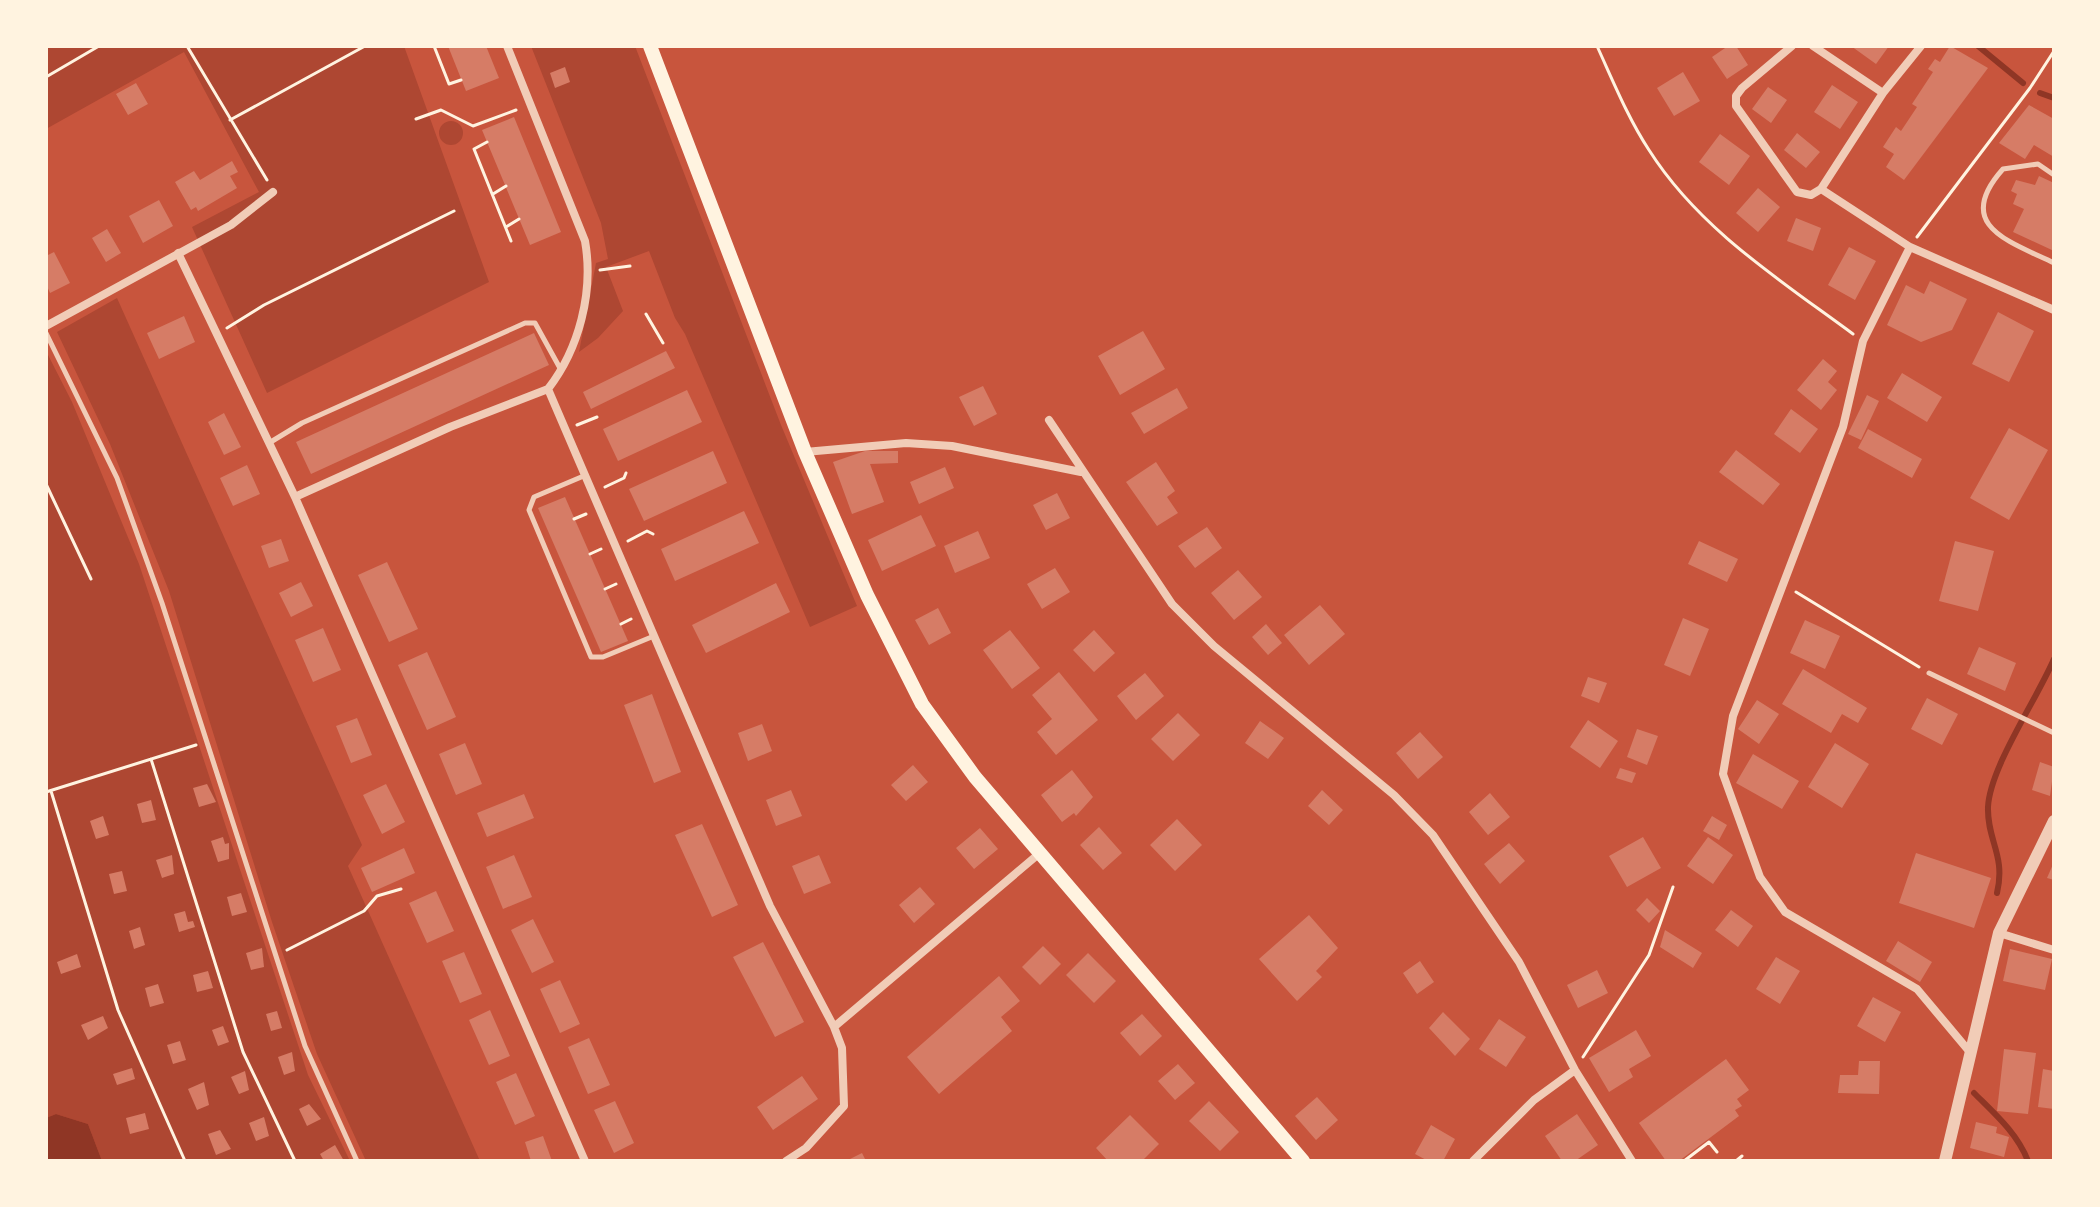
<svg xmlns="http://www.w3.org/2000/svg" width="2100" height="1207" font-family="Lato,sans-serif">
  <rect width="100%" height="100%" fill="#c8553d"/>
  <!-- green -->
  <path fill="#ae4732" d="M46,46H404L489,282L267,393L192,227L259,192L184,52L46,129Z
    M531,46H635L781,425L857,606L810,627L685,334L675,318L649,251L606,267L623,311L598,338L579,352L596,263L608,259L601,223Z
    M439 133a12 12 0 1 1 24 0a12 12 0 1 1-24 0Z
    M117,298L362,845L348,866L480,1161H366L317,1054L272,922L169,591L110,444L57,332Z
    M46,351L72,402L139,564L308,1075L350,1161H102L88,1124L56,1114L46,1118Z"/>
  <!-- water -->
  <path fill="#8f3625" d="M56,1114L88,1124L102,1161H46V1118Z"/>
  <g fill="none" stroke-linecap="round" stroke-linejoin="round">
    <!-- stream -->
    <path stroke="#8f3625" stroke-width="6" d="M1978,46L2023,83
      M2040,93L2054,98
      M1997,893C2006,855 1987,841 1988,807C1990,767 2037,699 2054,659
      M1974,1093C1995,1114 2017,1133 2028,1161"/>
  </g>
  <!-- building -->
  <path fill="#d67c66" d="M448,46H486L499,78L466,91Z
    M1728,46H1736L1748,65L1727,79L1712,57Z
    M1851,46H1889L1876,64Z
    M1950,46L1988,68L1904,180L1886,167L1894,154L1883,147L1896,127L1901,131L1917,107L1912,104L1933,72L1928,69L1935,59L1940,62Z
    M565,67L570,82L555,88L550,73Z
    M1683,72L1700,101L1674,116L1657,88Z
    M136,83L148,104L128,115L116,94Z
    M1832,85L1858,102L1840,129L1814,112Z
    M1768,87L1787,100L1771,123L1752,109Z
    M2029,105L2054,119V157L2034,145L2025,159L1999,143Z
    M514,117L561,232L530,245L482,130Z
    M1797,133L1820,152L1806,168L1784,150Z
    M1720,134L1750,156L1729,185L1699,162Z
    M232,161L238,172L230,176L237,188L198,211L196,207L191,210L175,182L194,171L200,180Z
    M2039,176L2054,183V251L2013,232L2024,209L2013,204L2017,194L2011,191L2016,180L2035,185Z
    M1758,188L1780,207L1758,232L1736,213Z
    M159,200L173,226L143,243L129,216Z
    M1796,218L1821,228L1813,251L1787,241Z
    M107,229L121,253L106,262L92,238Z
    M1849,247L1876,261L1855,300L1828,285Z
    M54,252L70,283L50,293L46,284V256Z
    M1930,281L1967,299L1952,330L1921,342L1887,325L1906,285L1924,294Z
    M1998,312L2034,331L2009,382L1972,364Z
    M184,316L195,342L159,359L147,333Z
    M1143,331L1165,369L1120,395L1098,356Z
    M534,333L549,365L311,474L296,442Z
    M666,351L675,368L591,409L583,392Z
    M1823,359L1837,371L1828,382L1837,390L1821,410L1797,390Z
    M1902,373L1942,397L1927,422L1887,398Z
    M983,386L997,414L974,426L959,397Z
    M1177,388L1188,408L1144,434L1131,413Z
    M687,390L702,422L618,461L603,429Z
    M1867,395L1879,401L1861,440L1848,434Z
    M1791,409L1818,429L1800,453L1774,434Z
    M224,413L241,447L224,455L208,422Z
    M2009,428L2048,450L2009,520L1970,498Z
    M1868,429L1922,459L1912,478L1858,448Z
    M1736,450L1780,484L1763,505L1719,472Z
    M713,451L727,483L644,521L629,489Z
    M865,451H898V463L870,464L884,502L852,514L833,462Z
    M1156,462L1175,491L1167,497L1178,513L1157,526L1126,482Z
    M247,465L260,494L233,506L220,478Z
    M945,467L954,488L919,504L910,482Z
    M1057,493L1070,518L1046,530L1033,505Z
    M565,497L628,641L601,652L538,508Z
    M744,511L759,543L675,581L661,549Z
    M921,515L936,546L882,571L868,540Z
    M1207,527L1222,548L1195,568L1178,546Z
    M978,531L990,558L955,573L944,546Z
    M281,539L289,561L269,568L261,546Z
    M1699,541L1738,559L1727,582L1688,564Z
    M1955,541L1994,551L1978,611L1939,601Z
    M387,562L418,629L389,642L358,575Z
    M1055,568L1070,592L1042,609L1027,584Z
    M1238,570L1262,597L1234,620L1211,593Z
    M301,582L313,606L291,617L279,593Z
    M776,583L790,612L706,653L692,625Z
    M1320,605L1345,634L1309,665L1284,635Z
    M938,608L951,633L929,645L915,620Z
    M1683,618L1709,629L1690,676L1664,665Z
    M1805,620L1840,636L1825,669L1790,653Z
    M1266,624L1282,643L1268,655L1252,637Z
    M323,628L341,670L313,682L295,640Z
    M1010,630L1040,668L1012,689L983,650Z
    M1094,630L1115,653L1094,672L1073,650Z
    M1979,647L2016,663L2005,691L1967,674Z
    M427,652L456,717L427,730L398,665Z
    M1803,669L1867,708L1858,723L1842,714L1831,733L1782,704Z
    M1059,672L1098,720L1056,755L1037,732L1052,719L1032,695Z
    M1145,673L1164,696L1136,720L1117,696Z
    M1588,677L1607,683L1599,703L1581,696Z
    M652,694L681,772L654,783L624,705Z
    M1927,698L1958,714L1942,745L1911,729Z
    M1757,700L1779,714L1759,744L1738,729Z
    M1178,713L1200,735L1173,761L1151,739Z
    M357,718L372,755L351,763L336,726Z
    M1588,720L1618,741L1600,768L1570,747Z
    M1260,721L1284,738L1268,759L1245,743Z
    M762,724L772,751L748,761L738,733Z
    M1637,729L1658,736L1647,765L1627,757Z
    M1420,732L1443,757L1418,779L1396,753Z
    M465,743L482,784L456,795L439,754Z
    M1835,743L1869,764L1842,808L1808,787Z
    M1753,754L1799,781L1782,809L1736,783Z
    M2040,762L2054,767L2050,796L2032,790Z
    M913,765L928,782L906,801L891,785Z
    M1620,768L1636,773L1632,783L1616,778Z
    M1072,770L1093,797L1076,816L1074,813L1062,822L1041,795Z
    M207,784L216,802L199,807L193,788Z
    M386,784L405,822L382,834L363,795Z
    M791,790L802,816L776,826L766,800Z
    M1322,790L1343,810L1329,825L1308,806Z
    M1490,793L1510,817L1488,835L1469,812Z
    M524,794L534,818L487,837L477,813Z
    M151,800L156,820L142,823L137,804Z
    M103,816L109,835L96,839L90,821Z
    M1712,816L1727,825L1719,840L1703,831Z
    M1177,819L1202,845L1175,871L1150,845Z
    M702,824L738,905L712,917L675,835Z
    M1099,827L1122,853L1103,870L1080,845Z
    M980,828L998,849L974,869L956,848Z
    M223,837L225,844L229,843V859L218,862L211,841Z
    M1643,837L1661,868L1627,887L1609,856Z
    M1708,837L1733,855L1713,884L1687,866Z
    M1509,843L1525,861L1500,884L1484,864Z
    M404,848L415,873L372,892L361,868Z
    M1916,853L1991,878L1974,928L1899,903Z
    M172,855L174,874L162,878L156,860Z
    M514,855L532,897L503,909L486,867Z
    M819,855L831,883L804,894L792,866Z
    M2054,862V880L2047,878Z
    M122,871L127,891L114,894L109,874Z
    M920,887L935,904L914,923L899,905Z
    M436,891L454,931L427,943L409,903Z
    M241,893L247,912L232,916L227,897Z
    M1647,898L1660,911L1649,923L1636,910Z
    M1731,910L1753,926L1738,947L1715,930Z
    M185,911L188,922L193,921L195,927L179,932L174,914Z
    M1309,915L1338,948L1316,971L1322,977L1297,1001L1259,959Z
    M533,919L554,962L532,973L511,930Z
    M140,927L145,945L134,949L129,931Z
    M1665,930L1702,953L1693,968L1660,947Z
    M1898,941L1932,962L1920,982L1886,961Z
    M763,942L804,1022L775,1037L733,957Z
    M1043,946L1061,964L1040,985L1022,967Z
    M262,948L264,967L251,970L246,953Z
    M2010,949L2052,959L2045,990L2003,981Z
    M464,952L482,994L460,1003L442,961Z
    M1088,953L1116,981L1094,1003L1066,975Z
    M77,954L81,967L61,974L57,962Z
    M1776,957L1800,971L1780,1004L1756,989Z
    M1420,961L1434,982L1417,994L1403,973Z
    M1597,970L1608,993L1578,1008L1567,985Z
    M208,971L213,988L197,992L193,975Z
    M999,976L1020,1001L1001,1017L1012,1031L939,1094L907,1057Z
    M560,980L580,1024L560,1033L540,989Z
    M158,984L164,1003L150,1007L145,988Z
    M1873,997L1901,1012L1885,1042L1857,1026Z
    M490,1010L510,1056L489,1065L469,1020Z
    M277,1011L282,1028L271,1031L266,1014Z
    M1443,1012L1470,1039L1455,1056L1429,1028Z
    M1142,1014L1162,1036L1140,1056L1120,1033Z
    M103,1016L108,1028L88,1040L81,1025Z
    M1499,1019L1526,1037L1506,1067L1479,1049Z
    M223,1026L229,1042L218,1046L212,1030Z
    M1636,1030L1651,1056L1629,1069L1633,1077L1609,1092L1589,1058Z
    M589,1038L610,1085L588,1094L568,1047Z
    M180,1041L186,1060L173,1064L167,1045Z
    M2004,1049L2036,1053L2028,1114L1997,1111Z
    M292,1052L295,1071L284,1075L278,1057Z
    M1726,1059L1749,1090L1737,1099L1742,1106L1735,1110L1739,1116L1679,1161H1666L1639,1123Z
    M1859,1061H1880L1879,1094L1838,1093L1840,1075H1858Z
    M1178,1064L1195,1083L1175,1100L1158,1081Z
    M132,1068L135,1079L117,1085L113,1074Z
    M2043,1069L2054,1071V1109L2038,1107Z
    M245,1071L249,1090L239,1094L231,1077Z
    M516,1073L535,1116L515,1125L496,1082Z
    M802,1076L818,1099L773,1130L757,1107Z
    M204,1082L209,1105L197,1110L188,1089Z
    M1317,1097L1338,1120L1316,1140L1295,1116Z
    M615,1101L634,1143L614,1153L594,1110Z
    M1209,1101L1239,1132L1220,1151L1189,1121Z
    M309,1104L321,1119L307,1126L299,1109Z
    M145,1113L149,1129L130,1134L126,1118Z
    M1577,1114L1598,1145L1575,1161H1562L1545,1136Z
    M1130,1115L1159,1144L1142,1161H1108L1096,1148Z
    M264,1117L269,1136L256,1141L249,1123Z
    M1976,1122L1997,1127L1996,1133L2009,1137L2004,1157L1970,1148Z
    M1431,1125L1455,1139L1443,1161H1428L1415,1154Z
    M220,1130L231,1149L216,1155L208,1134Z
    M543,1136L552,1161H531L525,1142Z
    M335,1145L344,1161H324L320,1154Z
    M862,1153L866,1161H846Z"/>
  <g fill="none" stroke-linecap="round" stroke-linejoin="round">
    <!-- path -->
    <path stroke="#fff3e0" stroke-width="3" d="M187,46L267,180
      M434,46L449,84L461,80
      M1597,46C1613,81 1628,118 1649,150C1699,229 1780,280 1853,334
      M46,77L99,46
      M416,119L441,110L473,126L516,110
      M230,120L365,46
      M487,142L474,149L511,241
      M493,194L506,186
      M506,227L519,219
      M1917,237L2030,88L2054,51
      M600,270L630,266
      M646,314L663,343
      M227,328L264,305L454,211
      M577,425L597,417
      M46,484L91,579
      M605,487L624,478L626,473
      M574,519L586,514
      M628,541L647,531L653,534
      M590,554L601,549
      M605,589L616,584
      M1796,592L1919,667
      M621,624L631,619
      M151,759L243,1052L295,1161
      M51,791L118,1010L185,1161
      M46,792L196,745
      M287,950L364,911L377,896L401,889
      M1583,1057L1649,955L1673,887
      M1684,1161L1709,1142L1717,1152
      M1736,1161L1742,1156"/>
    <!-- service -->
    <path stroke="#f1ccb7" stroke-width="5" d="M2054,175L2038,164L2003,169C1953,225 2008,241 2054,263
      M46,333L117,478L162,603L305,1046L357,1161
      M269,443L302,423L525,323H535L561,370
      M586,475L534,497L529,510L591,657H603L654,636
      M1929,673L2054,733"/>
    <!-- minor -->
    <path stroke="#f1ccb7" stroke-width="8" d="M507,46L585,241C594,292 579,349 548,389L770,906L834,1027
      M1792,46L1742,88L1736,96V106L1797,192L1811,195L1821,189
      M1813,46L1883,93
      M1921,46L1883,93L1821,189L1910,247L2054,310
      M1910,247L1863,341L1843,427L1733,716L1723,774L1760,877L1785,912L1917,989L1969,1051
      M178,253L295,497L585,1161
      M46,326L231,225L273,192
      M1049,420L1172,604L1214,646L1394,795L1433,835L1519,962L1575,1070L1632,1161
      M805,452L906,443L952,446L1081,472
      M295,497L450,427L548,389
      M1999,933L2054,950
      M786,1161L806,1148L844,1106L842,1048L834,1027L1041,852
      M1473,1161L1534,1100L1575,1070"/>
    <!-- tertiary -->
    <path stroke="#f1ccb7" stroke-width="12" d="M1945,1161L1999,933L2054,821"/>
    <!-- secondary -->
    <path stroke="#fff3e0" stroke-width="14" d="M650,46L805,452L867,595L922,704L975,777L1303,1161"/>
  </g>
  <!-- border -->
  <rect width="2100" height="1207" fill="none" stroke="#fff3e0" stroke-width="96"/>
</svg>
